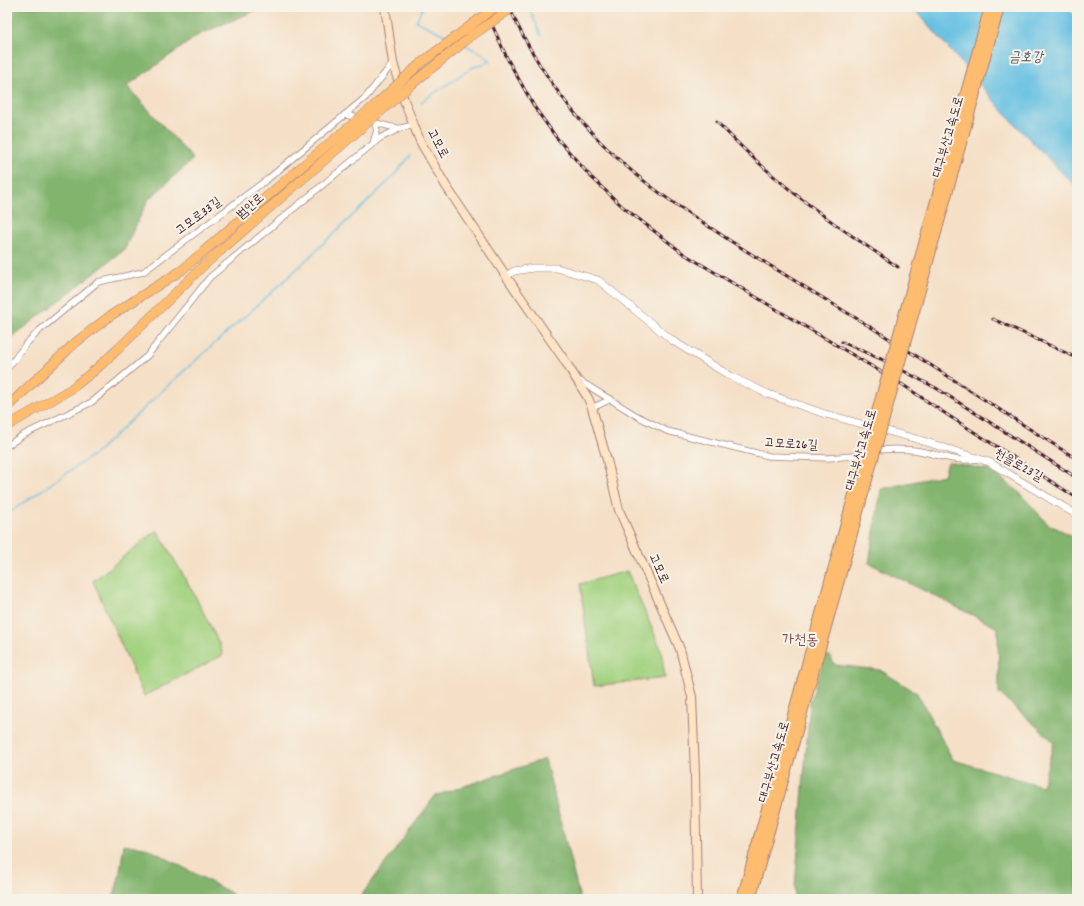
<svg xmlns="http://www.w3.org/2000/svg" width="1084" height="906" font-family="Dekko,'Poor Story',sans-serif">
  <rect width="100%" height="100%" fill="#f7f3e8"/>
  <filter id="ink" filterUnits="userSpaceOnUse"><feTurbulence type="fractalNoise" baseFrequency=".025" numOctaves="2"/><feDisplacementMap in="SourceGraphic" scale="8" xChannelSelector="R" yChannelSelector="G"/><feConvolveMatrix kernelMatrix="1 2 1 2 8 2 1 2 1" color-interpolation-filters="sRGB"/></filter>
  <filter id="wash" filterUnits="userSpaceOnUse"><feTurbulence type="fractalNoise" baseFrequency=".012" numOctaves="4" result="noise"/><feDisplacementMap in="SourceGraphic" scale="16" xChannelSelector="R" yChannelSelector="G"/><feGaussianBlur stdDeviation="0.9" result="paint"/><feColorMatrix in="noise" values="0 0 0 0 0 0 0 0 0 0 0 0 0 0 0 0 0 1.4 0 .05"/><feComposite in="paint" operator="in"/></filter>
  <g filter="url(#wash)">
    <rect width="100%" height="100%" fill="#f5e0c7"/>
    <!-- green -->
    <path fill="#a3d280" stroke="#767856" d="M157,530L194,594L219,643L223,655L144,696L93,581Z
      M627,571L661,649L665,678L594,686L580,584Z"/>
    <!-- forest -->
    <path fill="#82b46e" stroke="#666a4c" d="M7,7H264L200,34L127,86L193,159L148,200L124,250L7,341Z
      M948,462L989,470L1018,491L1048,524L1077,538V899H794L810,702L825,657L829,655L835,665L880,670L917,693L953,760L1042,786L1054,742L999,693L998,628L869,563L881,489L944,475Z
      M545,759L580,899H362L361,896L435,796Z
      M124,844L149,849L231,893L236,899H113L119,878Z"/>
    <!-- water -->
    <path fill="#65c0e2" stroke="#587086" d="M913,7H1066L1077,18V188L1009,118Z"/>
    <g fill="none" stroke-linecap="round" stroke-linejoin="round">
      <!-- stream -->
      <path stroke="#65c0e2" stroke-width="1.5" d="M423,7L416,21L449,37
        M529,7L541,36
        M465,45L481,53L491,61
        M421,102L473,67L491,61
        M7,514L96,453L175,379L282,283L391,179L410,156"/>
    </g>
  </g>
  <g filter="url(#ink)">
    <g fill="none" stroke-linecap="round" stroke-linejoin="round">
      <defs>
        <path id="minor" d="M344,115C363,117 380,126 398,128
          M373,143L377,130L374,122
          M7,369L26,344L40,330L98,282L143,272L269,178L366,97L393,63
          M577,379L637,416L667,431L769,456L828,458L865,455
          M592,408L611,399
          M7,446L23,435L92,402L147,356L210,277L380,138L401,128L414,125
          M874,450C889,449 906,448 920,451C940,455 957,463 978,459"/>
        <path id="tertiary" d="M506,276L514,271L533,268H557L598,280L673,341L732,377L768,394L822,413L920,440L989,462L1077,515"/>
        <path id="secondary" d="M385,7L393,63L404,100L420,141L446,186L506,276L565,361L588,398L592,408L607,460L619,510L680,649L692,697L695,774L697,899"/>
        <path id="trunk" d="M412,84L470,37
          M7,407L75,343L110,316L182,270L300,168
          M7,426L71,389L95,370L117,350L204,265L306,176"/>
        <path id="motorway" d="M742,899L860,473
          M750,899L868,476"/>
      </defs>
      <!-- minor casing -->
      <use href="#minor" stroke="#a08079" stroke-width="7"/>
      <!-- tertiary casing -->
      <use href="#tertiary" stroke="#a08079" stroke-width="8"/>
      <!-- secondary casing -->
      <use href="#secondary" stroke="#a08079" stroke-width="10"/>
      <!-- trunk casing -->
      <use href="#trunk" stroke="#a08079" stroke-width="10"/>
      <!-- motorway casing -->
      <use href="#motorway" stroke="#a08079" stroke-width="12"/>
      <!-- minor -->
      <use href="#minor" stroke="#fff" stroke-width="5.5"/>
      <!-- tertiary -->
      <use href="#tertiary" stroke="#fff" stroke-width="7"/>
      <!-- secondary -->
      <use href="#secondary" stroke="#ffe4c6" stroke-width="8"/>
      <!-- trunk -->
      <use href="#trunk" stroke="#febc71" stroke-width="9"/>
      <!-- motorway -->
      <use href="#motorway" stroke="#febc71" stroke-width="10"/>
      <defs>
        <path id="rail" d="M484,7L508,60L535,108L556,137L591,177L623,207L684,254L903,385L949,416L1077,498
          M509,7C534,63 571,115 616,157C650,189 690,214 729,240C778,271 828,301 877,331C944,373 1010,417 1077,459
          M717,122C731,136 744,150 759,163C801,202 850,235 898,267
          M993,319L1077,358
          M842,342L881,359L936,388L1077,478"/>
      </defs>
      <!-- rail casing -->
      <use href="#rail" stroke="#4a1f2b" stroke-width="3"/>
      <!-- rail -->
      <use href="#rail" stroke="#f7f3e8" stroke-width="1.5" stroke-dasharray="4.5" stroke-linecap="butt"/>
      <defs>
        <path id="trunk-bridge" d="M470,37L513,7
          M300,168L373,107L421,63L495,7
          M306,176L412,84"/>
        <path id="motorway-bridge" d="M860,473L990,7
          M868,476L999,7"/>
      </defs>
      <!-- trunk-bridge casing -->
      <use href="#trunk-bridge" stroke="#a08079" stroke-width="10" stroke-linecap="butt"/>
      <!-- motorway-bridge casing -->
      <use href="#motorway-bridge" stroke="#a08079" stroke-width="12" stroke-linecap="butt"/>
      <!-- trunk-bridge -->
      <use href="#trunk-bridge" stroke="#febc71" stroke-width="9"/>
      <!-- motorway-bridge -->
      <use href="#motorway-bridge" stroke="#febc71" stroke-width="10"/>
    </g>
  </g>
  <g text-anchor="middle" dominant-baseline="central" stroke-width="4" stroke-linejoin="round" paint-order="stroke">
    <!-- street labels -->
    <g font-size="13" fill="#4a1f2b" stroke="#f7f3e8">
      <text transform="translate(949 137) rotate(-74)">대구부산고속도로</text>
      <text transform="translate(437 144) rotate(62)">고모로</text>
      <text transform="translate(251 207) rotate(-41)">범안로</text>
      <text transform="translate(199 217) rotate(-37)">고모로33길</text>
      <text transform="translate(791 445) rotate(3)">고모로26길</text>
      <text transform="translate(862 450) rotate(-74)">대구부산고속도로</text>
      <text transform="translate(1018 466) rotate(29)">천을로23길</text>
      <text transform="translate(658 569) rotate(66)">고모로</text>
      <text transform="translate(775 762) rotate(-74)">대구부산고속도로</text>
    </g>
    <!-- water labels -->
    <g font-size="14" font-style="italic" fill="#524f62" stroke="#f7f3e8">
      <text x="1026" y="58">금호강</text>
    </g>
    <!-- quarter labels -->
    <g font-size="15" fill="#7f5154" stroke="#f7f3e8">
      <text x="800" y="641">가천동</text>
    </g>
  </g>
  <!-- margin -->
  <rect width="1084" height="906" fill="none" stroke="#f7f3e8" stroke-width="24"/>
</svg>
